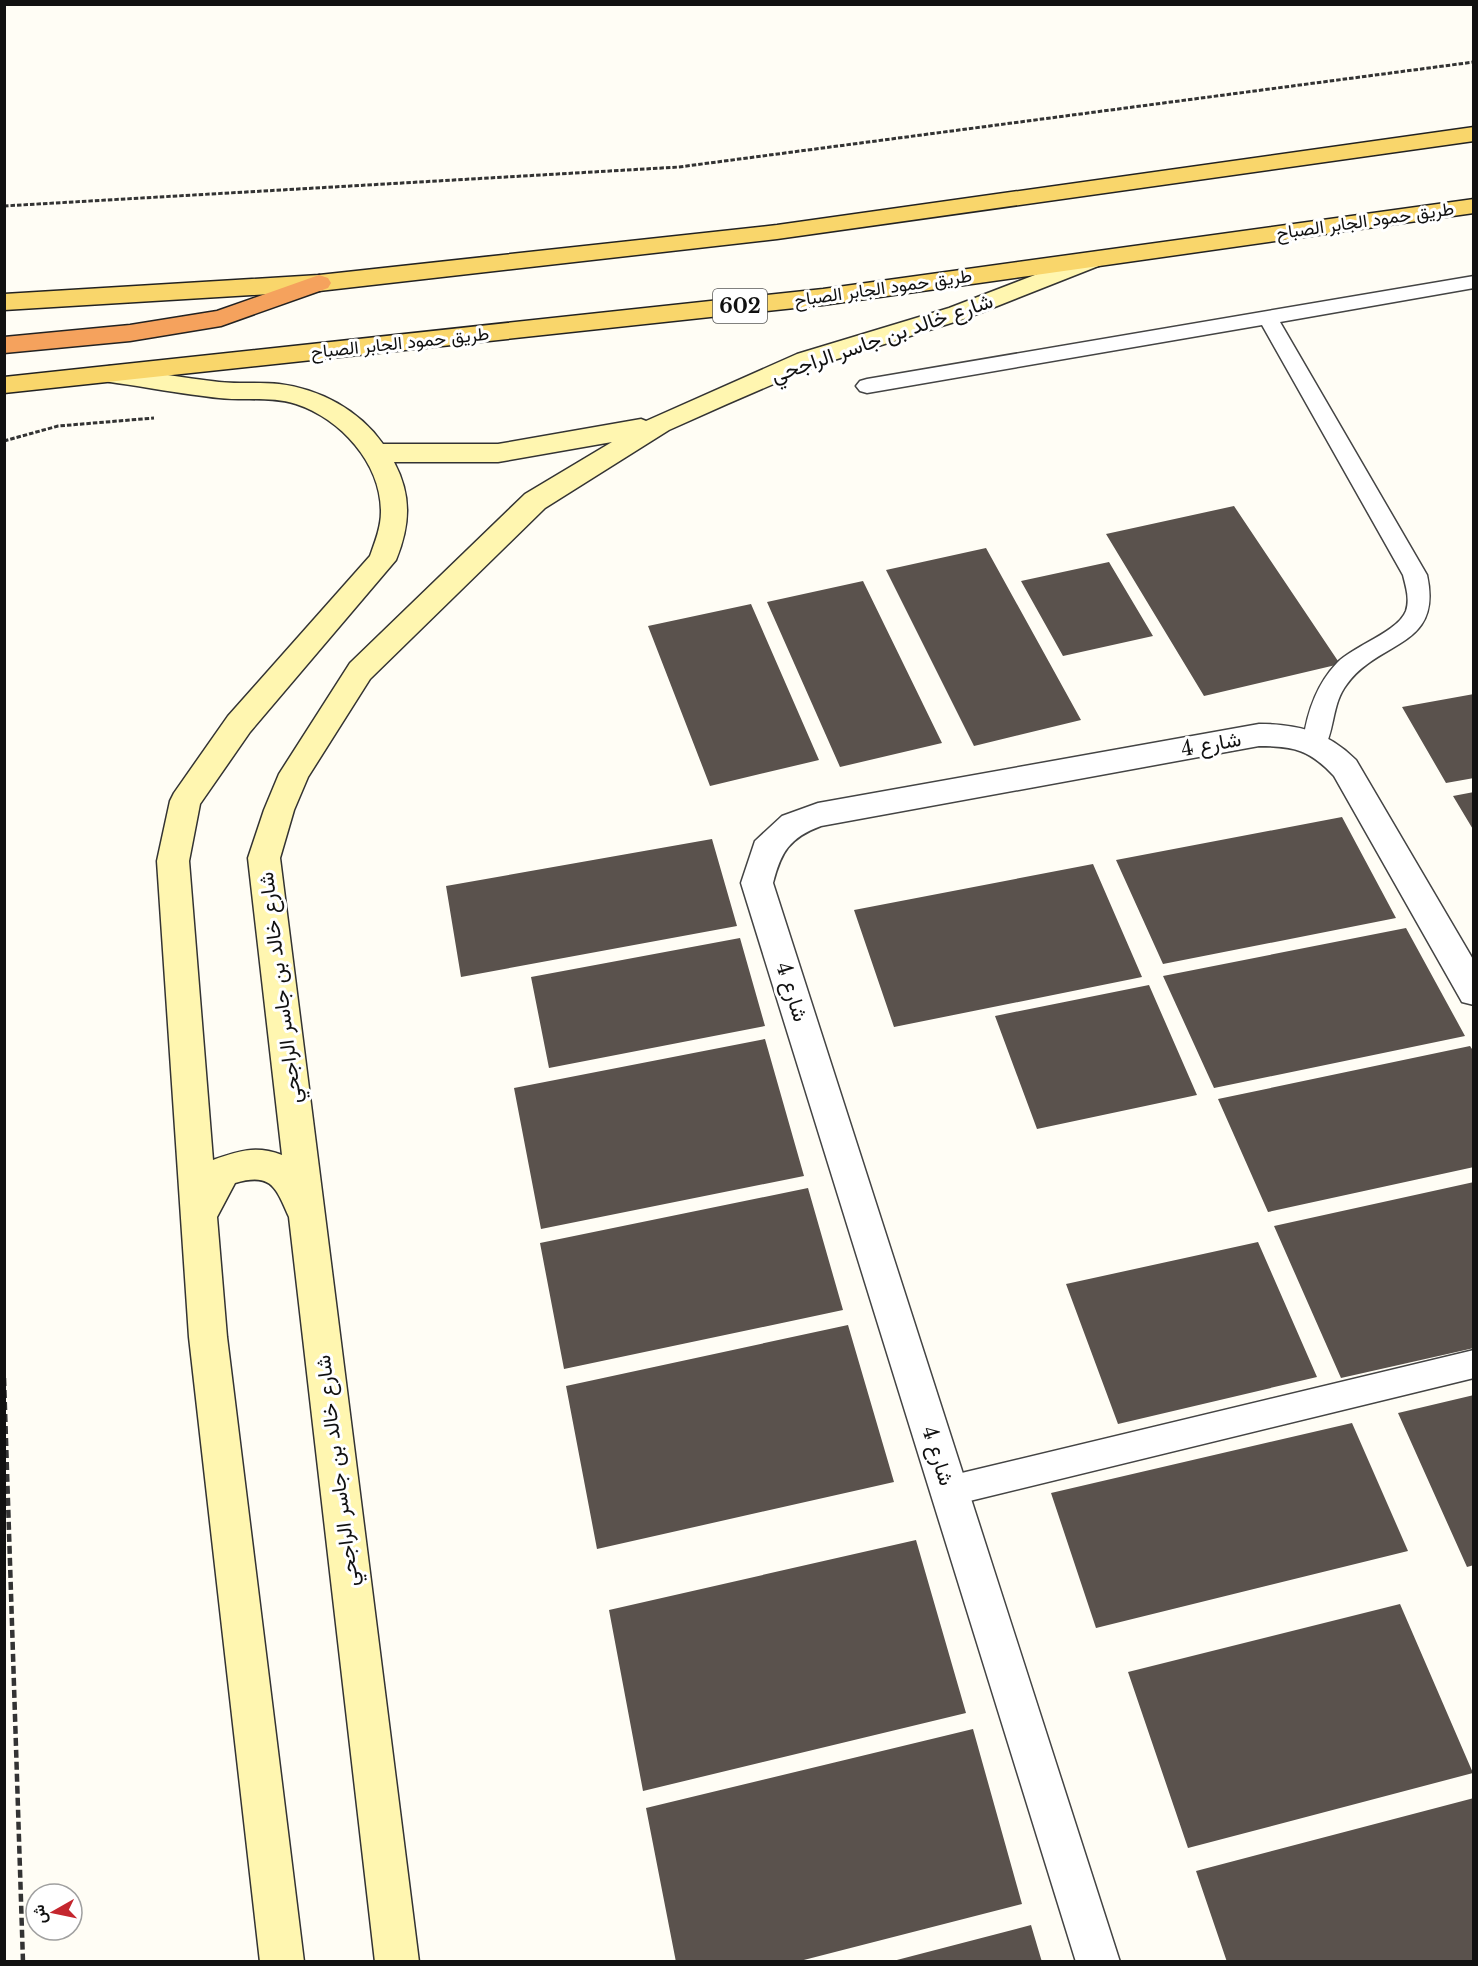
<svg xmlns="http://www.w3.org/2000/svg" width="1478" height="1966" font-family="'Libre Baskerville',Vazirmatn,serif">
  <rect width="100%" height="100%" fill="#fffdf5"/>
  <!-- building -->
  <path fill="#5a524d" d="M1234,506L1340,664L1204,696L1106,534Z
    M986,548L1081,720L974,746L886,570Z
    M1109,562L1153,636L1063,656L1021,581Z
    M863,581L942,743L840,767L767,602Z
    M751,604L819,760L710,786L648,626Z
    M1474,694V778L1446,783L1402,707Z
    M1474,792V831L1453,796Z
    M1342,817L1396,918L1163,964L1116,860Z
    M712,839L737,926L461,977L446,886Z
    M1093,864L1142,977L894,1027L854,910Z
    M1406,928L1465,1036L1214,1088L1163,976Z
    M740,938L765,1026L549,1068L531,977Z
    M1149,985L1197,1095L1037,1129L995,1016Z
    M765,1039L804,1176L541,1229L514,1088Z
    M1470,1046L1474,1052V1167L1268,1212L1218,1099Z
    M1474,1182V1348L1341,1378L1274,1226Z
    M808,1188L843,1310L564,1369L540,1243Z
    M1258,1242L1317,1377L1118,1424L1066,1284Z
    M848,1325L894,1482L597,1549L566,1386Z
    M1474,1395V1565L1467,1567L1398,1413Z
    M1352,1423L1408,1551L1096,1628L1051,1493Z
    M916,1540L966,1713L643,1791L609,1610Z
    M1400,1604L1473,1773L1188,1848L1128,1672Z
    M973,1729L1022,1904L796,1962H676L646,1808Z
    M1474,1798V1962H1227L1196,1871Z
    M1031,1925L1042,1962H893V1961Z"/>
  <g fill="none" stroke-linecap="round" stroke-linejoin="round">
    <defs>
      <path id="lane" d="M1474,276V288L1280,322L1427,575C1443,648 1380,639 1347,684C1332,703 1335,728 1324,749L1315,751L1306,749L1303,742C1307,713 1316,685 1337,663C1353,646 1398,632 1406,611C1410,599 1406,587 1403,575L1262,325L867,393L860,391L856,386L860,381L867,379Z
        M1474,1350V1378L949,1506L938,1502L933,1491L938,1480L949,1476Z"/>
      <path id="street" d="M1259,724C1298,724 1328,732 1356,760L1474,961V1005L1462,1002L1334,776C1310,750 1294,746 1259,746L821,826C789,838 781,852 773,883L1120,1962H1076L741,883L755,841L782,816L818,803Z"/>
      <path id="secondary" d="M1092,253L1101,255L1104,260L1101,265L967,318L815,366L727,404L669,430L545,508L370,679L308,777L294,810L280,858L419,1962H375L289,1217C276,1188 272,1172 235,1183L217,1217L227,1337L304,1962H260L189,1337L157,861L170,801L174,793L228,716L370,556C375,542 381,527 381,512C381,463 341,419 296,404C271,396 244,401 219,398C182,394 146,387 110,382L101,380L97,374L101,368L110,366C146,371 183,378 219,382C239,384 259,382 279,384C320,389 359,410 383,444H498L641,419L646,421L797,354L949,308ZM612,442L525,494L350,663L279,774L264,810L248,858L282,1155C256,1145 238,1151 213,1160L189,861L200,804L250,732L396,560C410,525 412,496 394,462H498Z"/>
      <path id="primary" d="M1474,127V141L777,239L319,291L4,310V294L319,275L777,225Z
        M1474,199V213L823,305L4,393V377L823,289Z"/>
      <path id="highway" d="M319,275L328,278L331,283L328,288L221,326L130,341L4,353V337L130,325L217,311Z"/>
    </defs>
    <!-- lane casing -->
    <use href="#lane" stroke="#444" stroke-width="3"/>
    <!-- street casing -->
    <use href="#street" stroke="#444" stroke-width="3"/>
    <!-- secondary casing -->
    <use href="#secondary" stroke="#333" stroke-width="3"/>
    <!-- primary casing -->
    <use href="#primary" stroke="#222" stroke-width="3"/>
    <!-- highway casing -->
    <use href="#highway" stroke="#222" stroke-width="3"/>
    <!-- path-far1 -->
    <path stroke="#333" stroke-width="3" stroke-dasharray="4.5 2" stroke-linecap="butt" d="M4,206L679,167L1474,62
      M4,441L58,426L154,418"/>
    <!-- path -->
    <path stroke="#333" stroke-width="4.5" stroke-dasharray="8 4" stroke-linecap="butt" d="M4,1378L23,1962"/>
    <!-- lane -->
    <use href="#lane" fill="#fff" fill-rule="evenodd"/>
    <!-- street -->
    <use href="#street" fill="#fff" fill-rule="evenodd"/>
    <!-- secondary -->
    <use href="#secondary" fill="#fff6b0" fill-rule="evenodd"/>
    <!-- primary -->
    <use href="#primary" fill="#f9d66b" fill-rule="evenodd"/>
    <!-- highway -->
    <use href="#highway" fill="#f5a25d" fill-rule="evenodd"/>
  </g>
  <g text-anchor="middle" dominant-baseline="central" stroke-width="6" stroke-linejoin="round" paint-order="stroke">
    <!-- far-street labels -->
    <g font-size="18" fill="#111" stroke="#fff">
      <text transform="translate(1365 221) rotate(-8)">طريق حمود الجابر الصباح</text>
      <text transform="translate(883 288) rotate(-8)">طريق حمود الجابر الصباح</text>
      <text transform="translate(400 343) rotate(-6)">طريق حمود الجابر الصباح</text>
    </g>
    <!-- shield labels -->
    <rect fill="#fff" stroke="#585858" stroke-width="1.5" x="713" y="289" width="54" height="34" rx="4.5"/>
    <g font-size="20" font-weight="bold" fill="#111">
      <text x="740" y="306">602</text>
    </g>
    <!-- street labels -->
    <g font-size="21" fill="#111" stroke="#fff">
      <text transform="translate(882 338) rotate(-19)">شارع خالد بن جاسر الراجحي</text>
      <text transform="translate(1211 744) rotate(-10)">شارع 4</text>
      <text transform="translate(280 988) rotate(-97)">شارع خالد بن جاسر الراجحي</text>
      <text transform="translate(792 992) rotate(72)">شارع 4</text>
      <text transform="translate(938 1456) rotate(72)">شارع 4</text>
      <text transform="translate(337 1471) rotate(-97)">شارع خالد بن جاسر الراجحي</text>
    </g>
  </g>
  <!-- border -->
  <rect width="1478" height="1966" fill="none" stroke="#111111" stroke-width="12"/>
  <!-- north arrow -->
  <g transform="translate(54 1912) rotate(261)"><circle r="28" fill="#ffffff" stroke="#a0a0a0" stroke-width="1.5"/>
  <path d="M0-4.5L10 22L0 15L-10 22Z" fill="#c4262e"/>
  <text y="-9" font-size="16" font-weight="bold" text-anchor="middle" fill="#111111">ش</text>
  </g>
</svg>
